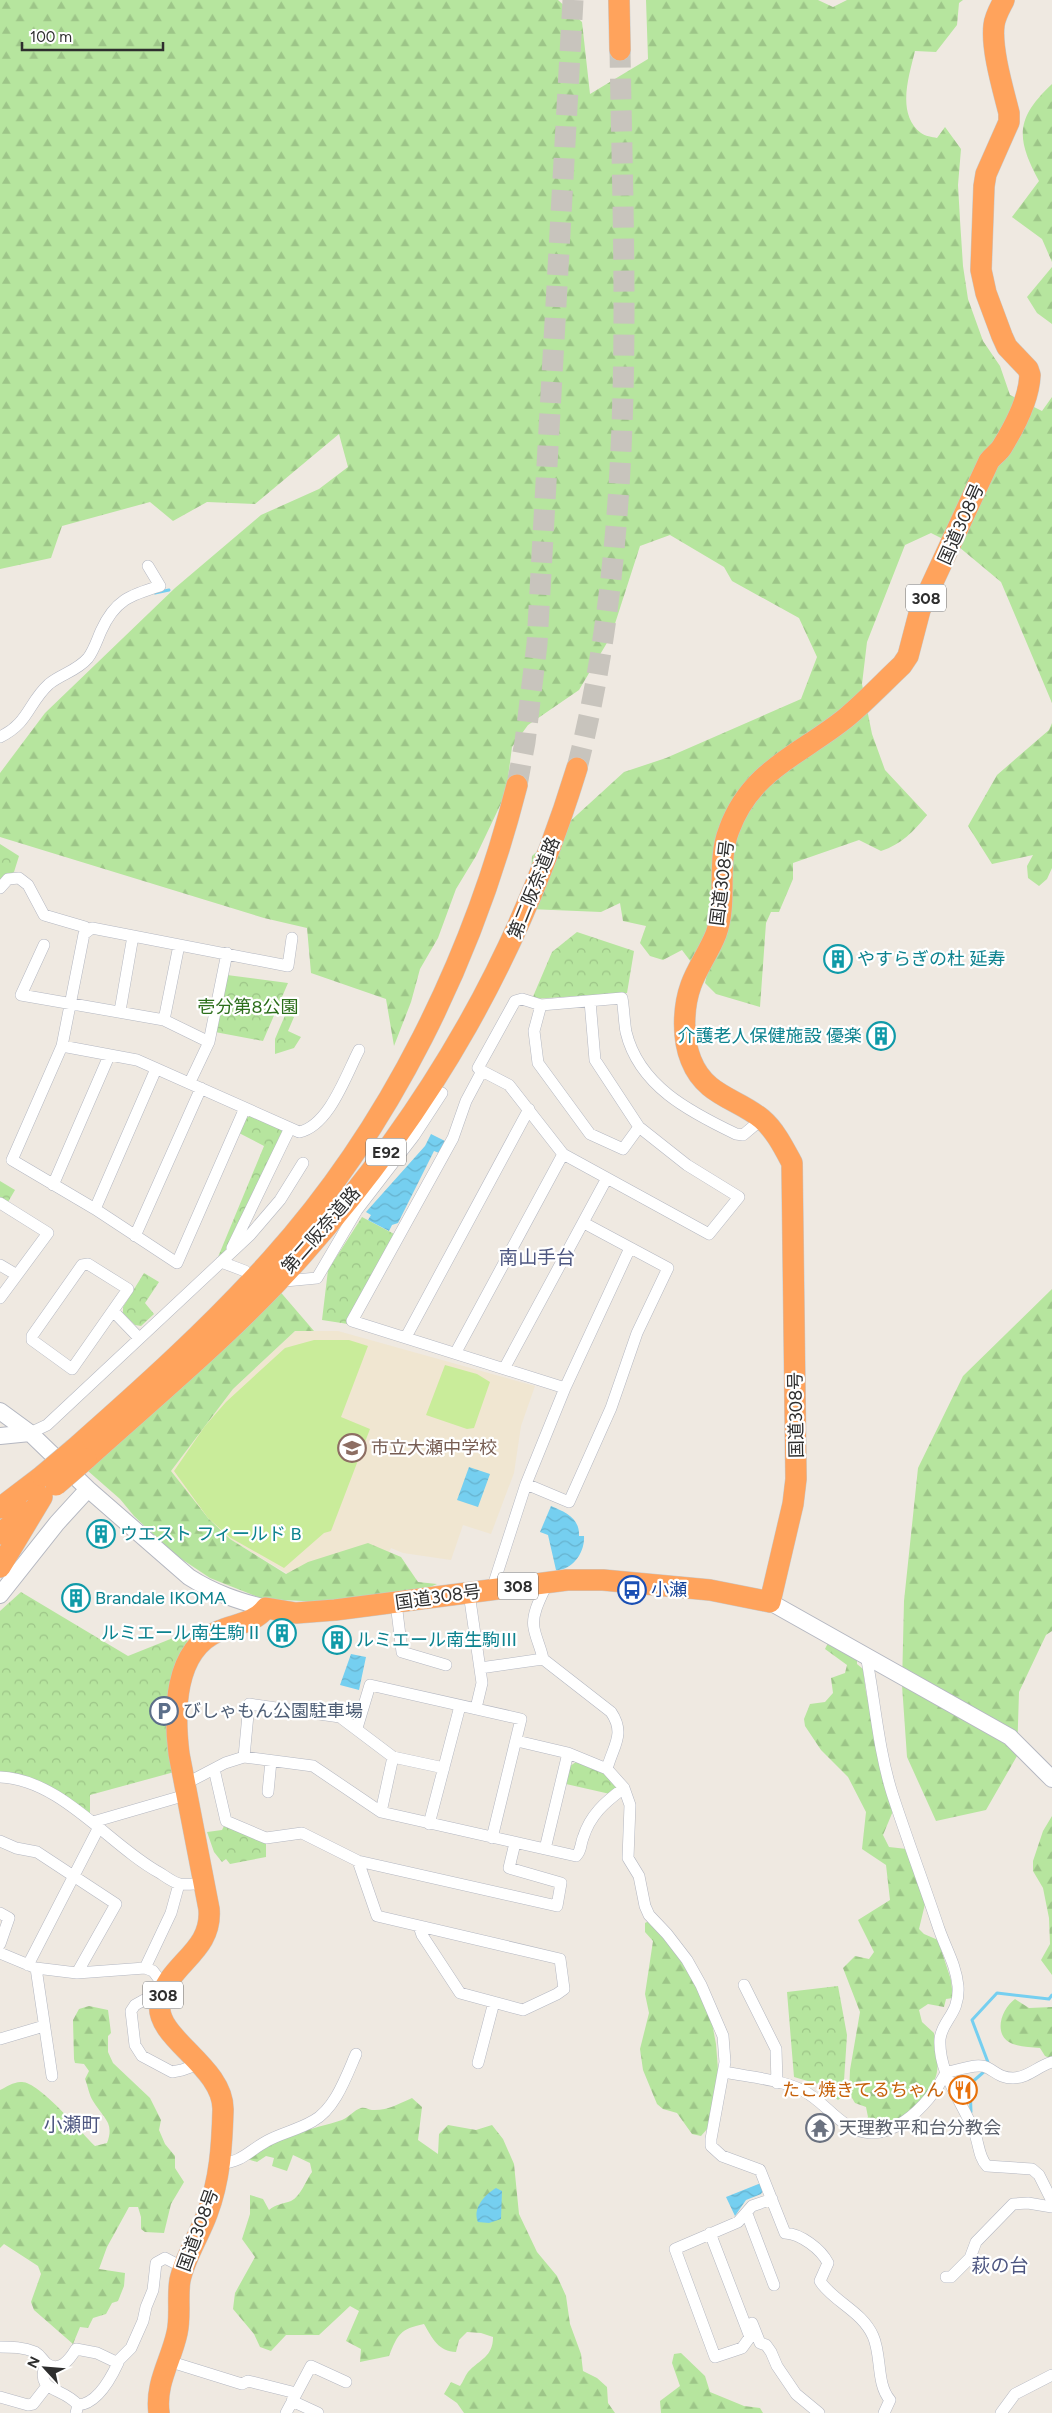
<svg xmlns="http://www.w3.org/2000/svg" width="1052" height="2413" font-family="Figtree,'Noto Sans JP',sans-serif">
  <defs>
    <pattern id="forest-firs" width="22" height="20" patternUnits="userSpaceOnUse" patternTransform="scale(1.25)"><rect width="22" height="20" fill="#b6e59e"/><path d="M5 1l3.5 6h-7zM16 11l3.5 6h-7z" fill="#9dc588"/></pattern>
    <pattern id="park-crowns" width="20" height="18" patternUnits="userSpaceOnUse" patternTransform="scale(1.25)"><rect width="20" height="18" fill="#b6e59e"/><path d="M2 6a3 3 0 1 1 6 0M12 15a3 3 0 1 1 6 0" fill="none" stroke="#9dc588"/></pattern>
    <pattern id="water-waves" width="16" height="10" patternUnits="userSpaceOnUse" patternTransform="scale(1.25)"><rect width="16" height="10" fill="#75cff0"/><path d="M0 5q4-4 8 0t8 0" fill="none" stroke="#66b2ce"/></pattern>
  </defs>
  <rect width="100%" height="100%" fill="#efe9e1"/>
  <!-- education -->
  <path fill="#f0e6d1" d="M295,1331H338L535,1386L521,1426L514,1473L491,1534L463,1525L451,1560L403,1553L391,1548L376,1581L288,1574L230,1539L207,1520L171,1471L233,1389Z"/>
  <!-- forest -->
  <path fill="url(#forest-firs)" d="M0,0H558L582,22L590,94L648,59L646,0H818L833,7L847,0H963L959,3L957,25L936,52L915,51C909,76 896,114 921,133C925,136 932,137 937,138L945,127L961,149L958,185L960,220L963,266L968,299L983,341L1000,366L1010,395L1042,411L1052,397V703L1001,582L959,547L931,533L905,545L867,642L862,684L872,734L885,770L927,815C913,832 902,844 881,851L859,840L793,863V879L779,912H771L766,923L760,1007L716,994L705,983L708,970L691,962L682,950L663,960L650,956L640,943L646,926L623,921L620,903L601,912L529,909L532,856L624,772L666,758L801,699L817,657L799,618L732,581L724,567L670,535L640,546L611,636L579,690L528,725L512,747L506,793L476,856L456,889L438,938L420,969L411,1002L394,1046L386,999L311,973L307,928L264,918L0,837V773L45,713L175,588L261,515L319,489L348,467L339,434L255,504L207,502L173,521L150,502L62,526L51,558L0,569Z
    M1052,84V262L1042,239L1012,217L1039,181C1016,138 1015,119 1052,84Z
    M1052,267V324L1037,313L1027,297Z
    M1052,723V868L1047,879L1039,886L1028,878L1027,866L1033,855L992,864L968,826L997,775L1049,730Z
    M277,1288L314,1331H295L233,1389L171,1471L208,1518L230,1539L286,1574L308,1562L368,1543L401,1557L418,1582L437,1584L430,1587L322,1602L263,1599L210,1578L174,1554L134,1516L120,1499L88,1471Z
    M1052,1289V1631L1046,1635L1019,1692L1017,1756L986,1810L936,1821L907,1757L902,1685L904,1601L918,1468L963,1376Z
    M829,1641L857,1658V1664L863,1669L866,1692L893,1811L883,1835L889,1847L907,1849L925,1904L919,1929L924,1934L938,1940L951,1980L953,1998L946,1999L944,2007L928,2004L919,2010L922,2022L934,2033C935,2046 940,2064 936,2076C929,2100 889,2135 863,2124L868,2117L866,2107L855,2103L849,2093L850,2070L860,2012L843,1968L855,1956L869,1959L874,1952L858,1920L890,1900L886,1865L862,1849L866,1812L848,1777L821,1750L805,1726L804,1719L810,1704L825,1702L833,1693L831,1678L845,1673L847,1665L825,1649Z
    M1052,1816V1975L1041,1960L1050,1944L1049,1918L1043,1888L1033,1871V1861L1043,1831Z
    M649,1921L689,1969L712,2023L716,2044L718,2070L708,2128L701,2136L692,2134L677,2113L663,2109L657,2104L643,2070L640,2049L649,2013L645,1994L653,1941L645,1932V1923Z
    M1015,1999L1029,2008L1052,2007V2059L1045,2056L1040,2048C1031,2047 1022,2047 1013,2044C992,2036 1001,2009 1015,1999Z
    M89,2006L108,2010L111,2033L108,2036V2052L113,2063L150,2098L161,2120L159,2130L165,2144L175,2156V2168L184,2182L171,2204L164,2233L145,2232L141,2229V2217L138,2207H129L107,2247L99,2269L125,2273L124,2286L118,2301L112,2303L106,2314L93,2318L88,2328L80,2327L73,2344L34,2310L31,2302L41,2274L38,2266L4,2244L0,2248V2090C6,2087 15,2081 22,2082C39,2082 81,2132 95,2146L107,2143C115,2122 103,2118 93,2101C89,2095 88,2086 85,2079L89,2071L84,2064L75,2063L74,2059L73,2020L79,2009Z
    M412,2098L422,2107L418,2140L438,2154L439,2134L448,2125L476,2130L492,2125L503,2139L514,2164L519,2214L537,2252L557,2276L566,2296L570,2324L581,2354L583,2371L597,2378L607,2387L608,2403L615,2413H464L457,2403L444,2394L451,2382L460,2386C463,2382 465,2376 468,2372C480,2359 493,2357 493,2337L481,2333L467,2332L459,2340L456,2352C439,2352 432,2338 424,2324C400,2329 398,2334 389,2356L360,2362L361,2349L346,2341L359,2311L350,2306L319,2335H286L271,2351L260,2347L254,2334L233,2309L235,2293L255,2257L242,2239L250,2214V2195L263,2199L269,2210C276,2204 283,2204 291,2201C301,2196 306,2180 312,2172L310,2163L293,2155L287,2171L272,2166L274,2158L266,2156L257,2162L247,2159C272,2134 310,2131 342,2120C349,2117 354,2110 361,2108C366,2107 368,2110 372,2110C387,2111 398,2104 412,2098Z
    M681,2353L705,2376L710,2392L744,2406L760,2408L763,2413H661L660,2401L680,2386L672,2363L674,2354Z"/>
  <!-- park -->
  <path fill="url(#park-crowns)" d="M0,844L19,856L14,872L0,880Z
    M577,932L634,951L627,993L532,999L552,952Z
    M227,975L288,983L263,1041L215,1032Z
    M286,1013L294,1017L288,1031L301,1037L294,1048L275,1054V1039Z
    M252,1115L281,1127L283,1132L226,1250L218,1257L264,1146L239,1133L246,1118Z
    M0,1181L15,1190L8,1202L0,1198Z
    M362,1217L396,1235L348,1324L322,1320L328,1270Z
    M144,1273L159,1282L145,1303L154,1314L141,1326L135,1325L123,1313V1307Z
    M21,1592L128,1656L183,1634L191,1646L178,1771L90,1795V1815C62,1798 34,1774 0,1773V1611Z
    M576,1762L606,1774L617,1785L616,1791L610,1794L566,1784L570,1766Z
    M224,1826L266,1843V1857L230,1864L226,1859L222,1862L214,1852L207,1832L222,1830Z
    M838,1986L847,2035L843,2096L838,2100L818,2084L794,2077L787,1992Z"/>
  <!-- pitch -->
  <path fill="#c9ec9a" d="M314,1340H349L368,1346L341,1417L370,1429L331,1531L324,1533L284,1568L231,1538L208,1518L174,1471L205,1426L226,1402L285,1348Z
    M445,1365L477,1374L490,1382L474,1428L467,1429L426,1415Z"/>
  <!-- water -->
  <path fill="url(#water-waves)" d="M431,1134L445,1141L439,1153L434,1151L398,1223L392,1225L389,1231L368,1220L371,1215L366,1212L425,1146Z
    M469,1467L490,1474L478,1507L457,1500Z
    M551,1506C565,1512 580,1518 579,1536H584C585,1552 573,1570 556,1570L548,1535L540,1532Z
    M351,1654L366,1657L359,1690L340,1685Z
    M761,2183L764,2189L761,2194L746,2200L735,2216L726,2197Z
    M496,2188L502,2191L501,2219L489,2223L478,2222C472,2209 485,2194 496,2188Z"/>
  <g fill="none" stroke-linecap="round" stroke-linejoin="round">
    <!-- stream -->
    <path stroke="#75cff0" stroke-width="3" d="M155,593L169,590
      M989,2065L972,2020L997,1993L1049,1999L1052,1995
      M971,2112L970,2084L986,2070"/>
    <!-- highway-tunnel -->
    <path stroke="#c8c4bd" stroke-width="21" stroke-dasharray="21 11" stroke-linecap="butt" d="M577,768C637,533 624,290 620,50
      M517,785L525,742L537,644L573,0"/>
    <defs>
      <path id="street" d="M0,737C29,723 28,703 49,684C61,674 77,671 88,658C94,650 97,640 101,631C115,600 130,595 160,586L148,566
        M0,888L8,879L19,878L28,885L44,915L85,927L88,931
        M44,945L21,995L164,1020L209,1042
        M120,1011L133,936
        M164,1020L179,945
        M62,1046L137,1060L299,1132C329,1126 346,1075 359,1050
        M482,1071L478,1068L515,1001L522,999L541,1005
        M190,1082L209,1042L227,953
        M245,1108L177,1263L95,1209L12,1160L62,1046L84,934L92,928L288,966L292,938
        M639,1127L623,1149L590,1134L538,1063L534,1031L541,1005L622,998C624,1009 624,1021 626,1032C639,1086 690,1112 736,1134L743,1135L762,1119
        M53,1185L109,1056
        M0,1203L48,1233L0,1298
        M95,1209L156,1069
        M135,1236L201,1088
        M232,1248L290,1128
        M221,1262L245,1271
        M88,1264L128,1289L72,1369L32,1340V1336L82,1265Z
        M0,1265L17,1275
        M285,1281L317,1278L357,1210L414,1136L442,1093
        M114,1312L139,1338
        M406,1337L529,1109
        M456,1352L563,1154
        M505,1367L607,1178
        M565,1388L352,1321L453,1138L466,1101L482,1071L509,1085L563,1154L709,1234L739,1197L687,1165L639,1127L595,1060L590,1001
        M30,1433L47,1425L250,1235L280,1200L303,1163
        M526,1484L569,1502L611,1408L637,1333L668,1268L584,1223
        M548,1582C542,1595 531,1614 534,1628C536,1639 541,1648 543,1659L611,1712C626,1734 613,1746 607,1769
        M492,1589L526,1484L565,1388L630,1248
        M469,1593L482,1683L476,1708
        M396,1603L402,1652L446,1665
        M866,1655C875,1701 878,1748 892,1793C907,1839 924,1884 939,1929C946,1949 956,1965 958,1986C960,2014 942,2020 940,2039C938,2074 964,2104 975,2134C979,2145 979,2158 987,2166L1032,2169L1039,2175L1052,2201
        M480,1668L543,1659
        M357,1728L370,1685L521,1719L492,1838
        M517,1741L568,1753L607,1769L624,1788L630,1805L628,1858L639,1876L645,1906L649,1915L667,1934L687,1960L701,1985L723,2036L725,2062L711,2139V2146L722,2156L760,2170L785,2233C801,2234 821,2249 828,2263L820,2281L822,2284C838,2304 862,2312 873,2336C882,2356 876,2384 890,2400L884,2413
        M244,1757L249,1704L340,1717L393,1757L381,1812
        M393,1757L444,1768
        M214,1769L226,1821L266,1838L302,1833L358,1861L557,1906L561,1883L509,1868L515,1843
        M0,1777C61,1779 110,1846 160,1873C166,1877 174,1883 180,1884C188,1885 196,1884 204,1883
        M185,1784L225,1763L244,1757L313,1766L381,1812L576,1856C582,1850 580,1845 583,1838C590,1815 605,1802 624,1788
        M268,1792L271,1761
        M93,1822L186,1795
        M429,1824L460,1706
        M0,1841L16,1848L37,1852L116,1904L77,1973
        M545,1849L568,1753
        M358,1861L377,1916L560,1959L564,1989L557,1994L523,2010L460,1993L422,1935L419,1926
        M0,1913L9,1918L0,1944
        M0,1953L36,1968L77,1973L145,1968L153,1971L165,1987
        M28,1965L99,1827
        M36,1968L52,2076
        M145,1968L171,1913L179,1884
        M744,1985L776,2049L777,2083
        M160,2003L144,2000L135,2005L131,2011L135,2045L142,2056L172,2072L182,2070L199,2064
        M0,2039L44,2026
        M478,2063L494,2002
        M724,2072C749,2077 778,2079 802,2090C820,2099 830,2114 847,2125C887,2151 929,2105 946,2073C958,2070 978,2062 988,2068C997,2073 1001,2078 1013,2078C1028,2078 1038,2066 1052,2062
        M220,2164C244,2161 247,2152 267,2141C281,2133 298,2130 313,2121C335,2109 346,2077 356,2054
        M747,2214L774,2285
        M710,2233L750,2337L742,2348L715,2357L675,2249L738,2222L752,2206L772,2199
        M946,2277H951L970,2258L976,2242L1013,2204L1028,2203L1052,2207
        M752,2323L760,2343L766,2345L771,2352L777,2366L796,2394L819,2413
        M0,2347C12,2347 23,2347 35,2352C40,2355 42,2359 46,2363C59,2374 70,2359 76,2349L97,2353L118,2363C111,2378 97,2404 78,2405L76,2413
        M168,2361L242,2384L248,2381L296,2393
        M117,2362L131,2348L143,2321L146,2307L153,2290L156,2263L165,2258L184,2268
        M46,2363C34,2393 62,2386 78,2405
        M0,2397L28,2405L33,2404L47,2386
        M292,2401L318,2413
        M286,2413L311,2366L346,2382
        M1001,2413L1015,2394L1052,2375"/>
      <path id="secondary" d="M0,1411L30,1433L88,1489L189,1577C214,1593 238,1601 266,1608
        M0,1436L30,1433
        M0,1595L57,1523L88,1489
        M770,1602L1010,1737L1052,1779"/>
      <path id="highway" d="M619,0L620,50
        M74,1449C142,1389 210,1328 271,1260C391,1127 473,958 517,785
        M86,1459C159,1393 237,1329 303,1254C432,1108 520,954 577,768
        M0,1508L42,1476
        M0,1534L26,1512
        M0,1567L42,1497
        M159,2413C155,2383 171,2361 177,2333C181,2316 177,2297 180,2280C185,2257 199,2236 207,2214C220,2180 222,2145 223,2110C224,2066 154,2038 160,2003C166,1964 213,1953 209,1909L179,1754C174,1714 173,1650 219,1631C235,1624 255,1623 266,1608L296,1613L335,1610L567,1580H603L710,1590L770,1602L793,1504L796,1479L792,1163C784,1148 775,1130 762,1119C737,1098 705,1096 691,1060C682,1038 683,1007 691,985C697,968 709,952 716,934C728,901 716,863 729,830C751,769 802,754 847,717C866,701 884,682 902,665L908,656L920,610L989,461C993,456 999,452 1002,447C1015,426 1029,400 1030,375L1028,369L1007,347L1002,336L986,293L981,270L984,186L986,174L1009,122V113C1003,89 991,49 994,25C995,16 1000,8 1004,0"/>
    </defs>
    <!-- street casing -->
    <use href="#street" stroke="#b4b7c1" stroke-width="12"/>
    <!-- secondary casing -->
    <use href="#secondary" stroke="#b4b7c1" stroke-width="18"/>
    <!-- highway casing -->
    <use href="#highway" stroke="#c9c9c9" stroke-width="22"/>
    <!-- street -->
    <use href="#street" stroke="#fff" stroke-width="11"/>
    <!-- secondary -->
    <use href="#secondary" stroke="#fff" stroke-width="16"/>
    <!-- highway -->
    <use href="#highway" stroke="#ffa35c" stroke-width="21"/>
    <defs>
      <path id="highway-bridge" d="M42,1476L74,1449
        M56,1485L86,1459"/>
    </defs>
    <!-- highway-bridge casing -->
    <use href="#highway-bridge" stroke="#c9c9c9" stroke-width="22" stroke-linecap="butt"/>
    <!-- highway-bridge -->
    <use href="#highway-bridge" stroke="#ffa35c" stroke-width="21"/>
  </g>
  <!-- icons -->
  <defs>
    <symbol id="building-ring" viewBox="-11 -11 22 22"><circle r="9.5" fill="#fff" stroke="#0f9aa8" stroke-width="1.5"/><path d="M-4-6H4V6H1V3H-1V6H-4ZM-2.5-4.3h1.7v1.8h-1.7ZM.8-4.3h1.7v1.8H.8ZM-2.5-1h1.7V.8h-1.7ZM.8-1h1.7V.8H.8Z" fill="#0f9aa8"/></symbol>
    <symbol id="school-ring" viewBox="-11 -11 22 22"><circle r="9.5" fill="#fff" stroke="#8d6e63" stroke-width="1.5"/><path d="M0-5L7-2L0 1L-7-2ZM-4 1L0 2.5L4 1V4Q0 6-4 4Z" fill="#8d6e63"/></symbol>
    <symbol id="bus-ring" viewBox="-11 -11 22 22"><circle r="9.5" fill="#fff" stroke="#1a4fb4" stroke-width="1.5"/><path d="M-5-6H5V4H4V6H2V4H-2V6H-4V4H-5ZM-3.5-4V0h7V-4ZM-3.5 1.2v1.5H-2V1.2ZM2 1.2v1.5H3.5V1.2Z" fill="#1a4fb4"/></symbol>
    <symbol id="parking-ring" viewBox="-11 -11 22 22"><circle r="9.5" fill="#fff" stroke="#5c6f8a" stroke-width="1.5"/><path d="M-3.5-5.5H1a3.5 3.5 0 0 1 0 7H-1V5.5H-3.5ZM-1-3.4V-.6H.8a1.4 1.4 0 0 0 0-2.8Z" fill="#5c6f8a"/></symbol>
    <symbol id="restaurant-ring" viewBox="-11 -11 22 22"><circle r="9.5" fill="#fff" stroke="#e8710a" stroke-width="1.5"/><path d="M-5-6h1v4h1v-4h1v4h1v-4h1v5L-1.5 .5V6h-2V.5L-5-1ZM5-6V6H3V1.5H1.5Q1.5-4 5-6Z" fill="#e8710a"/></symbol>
    <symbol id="temple-ring" viewBox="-11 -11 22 22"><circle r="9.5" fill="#fff" stroke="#6b7280" stroke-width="1.5"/><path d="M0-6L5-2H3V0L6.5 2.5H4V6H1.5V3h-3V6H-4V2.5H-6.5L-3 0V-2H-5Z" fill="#6b7280"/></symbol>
  </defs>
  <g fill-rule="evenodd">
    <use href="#building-ring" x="822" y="943" width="32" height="32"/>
    <use href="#building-ring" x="865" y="1020" width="32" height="32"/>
    <use href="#school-ring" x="336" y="1432" width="32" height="32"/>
    <use href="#building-ring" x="85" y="1518" width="32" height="32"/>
    <use href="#bus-ring" x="616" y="1574" width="32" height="32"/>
    <use href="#building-ring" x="60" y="1582" width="32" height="32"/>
    <use href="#building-ring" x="266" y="1617" width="32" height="32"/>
    <use href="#building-ring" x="321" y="1624" width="32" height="32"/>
    <use href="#parking-ring" x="148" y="1695" width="32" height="32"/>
    <use href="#restaurant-ring" x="947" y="2074" width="32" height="32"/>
    <use href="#temple-ring" x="804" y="2112" width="32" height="32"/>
  </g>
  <g text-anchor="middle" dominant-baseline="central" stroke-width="4.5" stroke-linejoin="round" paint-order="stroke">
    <!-- shield labels -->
    <g fill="#fff" stroke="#6d6d6d" stroke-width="1">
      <rect x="906" y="584.5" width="40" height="27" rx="4"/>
      <rect x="366" y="1138.5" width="40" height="27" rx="4"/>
      <rect x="498" y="1572.5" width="40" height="27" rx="4"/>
      <rect x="143" y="1981.5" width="40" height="27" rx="4"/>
    </g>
    <g font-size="16" font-weight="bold" fill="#2e2e2e">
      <text x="926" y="598">308</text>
      <text x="386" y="1152">E92</text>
      <text x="518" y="1586">308</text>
      <text x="163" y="1995">308</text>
    </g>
    <!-- street labels -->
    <g font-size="18" fill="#2e2e2e" stroke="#fff">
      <text transform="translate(961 524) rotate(-66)">国道308号</text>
      <text transform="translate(722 883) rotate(-83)">国道308号</text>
      <text transform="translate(534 888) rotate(-68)">第二阪奈道路</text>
      <text transform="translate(321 1230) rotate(-49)">第二阪奈道路</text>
      <text transform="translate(796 1415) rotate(-91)">国道308号</text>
      <text transform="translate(438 1597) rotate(-8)">国道308号</text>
      <text transform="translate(198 2230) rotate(-70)">国道308号</text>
    </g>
    <!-- culture labels -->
    <g font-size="18" fill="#0d838f" stroke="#fff" text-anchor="start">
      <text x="857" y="959">やすらぎの杜 延寿</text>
      <text x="862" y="1036" text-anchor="end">介護老人保健施設 優楽</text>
      <text x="120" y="1534">ウエスト フィールド B</text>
      <text x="95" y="1598">Brandale IKOMA</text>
      <text x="263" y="1633" text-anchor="end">ルミエール南生駒Ⅱ</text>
      <text x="356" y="1640">ルミエール南生駒Ⅲ</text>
    </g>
    <!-- park labels -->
    <g font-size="18" fill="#2c6e1b" stroke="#fff">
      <text x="248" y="1007">壱分第8公園</text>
    </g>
    <!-- education labels -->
    <g font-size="18" fill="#785e54" stroke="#fff" text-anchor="start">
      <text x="371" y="1448">市立大瀬中学校</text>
    </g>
    <!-- transit labels -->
    <g font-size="18" fill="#164399" stroke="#fff" text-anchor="start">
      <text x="651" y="1590">小瀬</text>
    </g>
    <!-- service labels -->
    <g font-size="18" fill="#4e5e75" stroke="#fff" text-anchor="start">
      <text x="183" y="1711">びしゃもん公園駐車場</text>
    </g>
    <!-- food labels -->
    <g font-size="18" fill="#c56008" stroke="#fff" text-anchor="end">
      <text x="944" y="2090">たこ焼きてるちゃん</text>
    </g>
    <!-- worship labels -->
    <g font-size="18" fill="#5b616d" stroke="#fff" text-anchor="start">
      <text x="839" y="2128">天理教平和台分教会</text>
    </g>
    <!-- neighbourhood labels -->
    <g font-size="19" fill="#4d5680" stroke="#fff">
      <text x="537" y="1257">南山手台</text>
      <text x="72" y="2124">小瀬町</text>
      <text x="1000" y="2265">萩の台</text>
    </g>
  </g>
  <!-- north arrow -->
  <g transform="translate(45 2368) rotate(296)" stroke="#ffffff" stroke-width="4" paint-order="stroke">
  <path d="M0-4L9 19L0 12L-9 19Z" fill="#2e2e2e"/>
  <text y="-8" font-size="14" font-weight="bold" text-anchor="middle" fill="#2e2e2e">N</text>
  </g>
  <!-- scale -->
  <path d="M22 42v8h141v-8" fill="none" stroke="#2e2e2e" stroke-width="2.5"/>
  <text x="30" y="42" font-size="15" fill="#2e2e2e" stroke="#ffffff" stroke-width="4" paint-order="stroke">100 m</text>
</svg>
